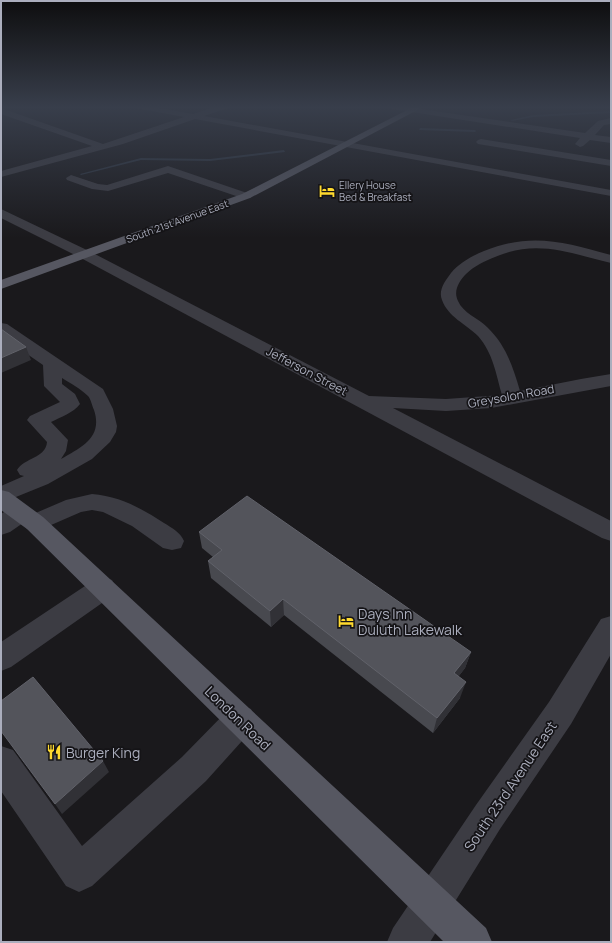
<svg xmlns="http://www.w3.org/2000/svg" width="612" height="943" font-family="Manrope,sans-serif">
  <rect width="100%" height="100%" fill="#1a191c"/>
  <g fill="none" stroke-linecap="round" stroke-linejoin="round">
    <!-- stream -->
    <path fill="#2e3642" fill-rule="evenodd" d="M611,111V113L533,117L512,121L511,120L533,115Z
      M420,128L475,130L476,131L475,132L419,130Z
      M284,150L285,152L210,161L141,160L81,175L80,174L141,158L210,159Z"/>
    <!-- minor -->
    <path fill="#3c3c43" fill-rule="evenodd" d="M132,106H148L193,114L218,106H229L228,108L204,116L611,190V196L195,119L123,144L1,177V171L92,146L1,114V108L103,144L184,117L136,108Z
      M382,106H400L585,133L598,121L611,118V124L604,125L595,135L611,137V143L590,140L583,146L580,147L575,144L580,138L386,108Z
      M481,139L611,160V166L478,144L476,142L478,140Z
      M168,166L250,194L252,196L250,198H242L168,173L108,191L92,189L67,180L66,178L71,175L98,184L107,185Z
      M1,209L89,251L369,396L446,399L502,395C496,374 493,353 478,336C466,324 448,317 442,300C438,290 445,281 451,273C459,263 472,256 484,251C531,232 564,242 611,255V263C570,253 536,239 495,257C485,261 474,266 466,274C459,281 453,291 458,301C463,313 478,318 487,327C506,345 513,367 520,391L581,379L611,374V386L491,408L446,411L393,408L611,521V541L602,538L79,257L1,218Z
      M1,323L7,324L103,389L113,409L117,426L116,432L110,442L92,459L48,484L1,503V486L24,476L20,475L17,470C24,458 46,458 47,442L27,420L30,416L60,402L44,386L43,365L1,336ZM62,378C70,383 81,389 88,396C91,399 92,406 94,410C103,437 82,447 61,459L66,451L68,440L51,422C61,417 73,413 80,404L75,394L62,384Z
      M92,494C119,496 141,508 164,523C172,528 180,532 184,541L181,548L172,550L163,548L132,526L103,512L92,510L81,512L35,532L27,529L23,523L10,532L1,535V514C11,508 17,503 28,507L32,513L31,515L66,500Z
      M103,577L112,580L116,588L112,596L11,667L1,671V642L94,580Z
      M611,616V654L571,724L500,829L430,942H387L393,928L476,805L549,702L601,619Z
      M240,705L251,709L256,720L251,731L206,781L92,886L79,892L66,886L1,791V746L13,750L82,846L182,757L229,709Z"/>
    <!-- major -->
    <path fill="#565761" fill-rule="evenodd" d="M415,106H425L250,198L1,289V280L242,194Z
      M1,490L9,492L43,517L486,928L492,942H444L27,529L1,510Z"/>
  </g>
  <!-- wall -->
  <path fill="#48494f" d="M199,532L471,652L465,668L458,677L460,698L433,733L284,615L271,627L211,578L208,561L213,557L202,548Z"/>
  <!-- shaded-wall -->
  <path fill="#313136" d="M26,347L31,360L1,373V358Z
    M283,599L284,615L271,627L270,611Z
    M471,652L465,668L449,689L454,673Z
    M466,682L460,698L433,733L437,718Z
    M103,761L109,772L62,814L55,804Z"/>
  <!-- building -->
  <path fill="#53545b" stroke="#61626a" d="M1,329L26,347L1,358Z
    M247,496L471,652L454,673L466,682L437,718L283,599L270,611L208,561L222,550L199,532Z
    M33,677L103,761L55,804L1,731V701Z"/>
  <!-- sky -->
  <linearGradient id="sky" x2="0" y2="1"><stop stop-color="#0e0e0f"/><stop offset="0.45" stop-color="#383e4b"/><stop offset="1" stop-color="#383e4b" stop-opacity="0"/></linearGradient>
  <rect width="612" height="238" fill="url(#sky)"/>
  <!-- icons -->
  <defs>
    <symbol id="hotel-bare" viewBox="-9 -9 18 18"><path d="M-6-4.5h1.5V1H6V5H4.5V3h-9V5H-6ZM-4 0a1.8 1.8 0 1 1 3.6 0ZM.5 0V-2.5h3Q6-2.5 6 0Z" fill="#ffda2f" stroke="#151417" stroke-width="2.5" paint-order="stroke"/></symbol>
    <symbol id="restaurant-bare" viewBox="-9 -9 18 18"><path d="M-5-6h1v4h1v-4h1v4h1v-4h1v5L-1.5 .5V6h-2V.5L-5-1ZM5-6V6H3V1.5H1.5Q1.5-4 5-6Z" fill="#ffda2f" stroke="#151417" stroke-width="2.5" paint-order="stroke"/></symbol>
  </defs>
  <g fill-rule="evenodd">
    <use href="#hotel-bare" x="316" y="180" width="22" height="22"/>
    <use href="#hotel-bare" x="335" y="610" width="22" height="22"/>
    <use href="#restaurant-bare" x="43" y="741" width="22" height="22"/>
  </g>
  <g text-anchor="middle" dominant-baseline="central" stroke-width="3.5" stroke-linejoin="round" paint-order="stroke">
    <!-- far-poi labels -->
    <g font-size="10" fill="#abaebd" stroke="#151417" text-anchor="start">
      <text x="339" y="185">Ellery House<tspan x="339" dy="12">Bed &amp; Breakfast</tspan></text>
    </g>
    <!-- far-street labels -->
    <g font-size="10" fill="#abaebd" stroke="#151417">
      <text transform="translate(177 221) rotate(-20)">South 21st Avenue East</text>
    </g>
    <!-- street labels -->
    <g font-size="12" fill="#abaebd" stroke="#151417">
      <text transform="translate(307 371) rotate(28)">Jefferson Street</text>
      <text transform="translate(511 396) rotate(-10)">Greysolon Road</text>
    </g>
    <!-- near-poi labels -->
    <g font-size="14" fill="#abaebd" stroke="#151417" text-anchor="start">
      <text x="358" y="613">Days Inn<tspan x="358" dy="16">Duluth Lakewalk</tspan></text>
      <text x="66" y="752">Burger King</text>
    </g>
    <!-- near-street labels -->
    <g font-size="14" fill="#abaebd" stroke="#151417">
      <text transform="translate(238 718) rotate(44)">London Road</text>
      <text transform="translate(510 786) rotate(-56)">South 23rd Avenue East</text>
    </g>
  </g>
  <!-- border -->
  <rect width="612" height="943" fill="none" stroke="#abaebd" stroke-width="4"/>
</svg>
